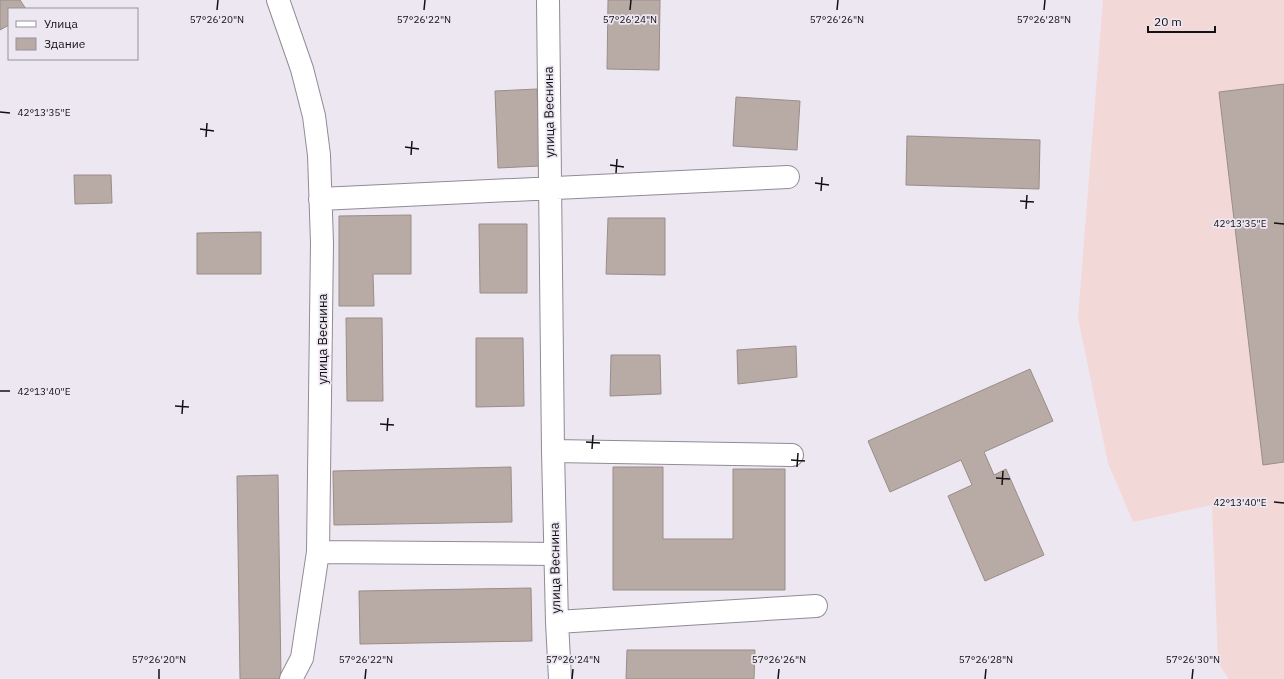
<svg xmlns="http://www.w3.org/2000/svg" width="1284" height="679" font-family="'IBM Plex Sans',sans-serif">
  <rect width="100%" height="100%" fill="#ede7f2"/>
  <!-- industrial -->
  <path fill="#f3d8d8" d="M1103,0H1284V679H1229L1218,663L1212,505L1133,522L1108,463L1078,318Z"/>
  <!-- building -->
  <path fill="#b8aba5" stroke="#9a8d88" d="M0,0H20L26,9H9V25L0,30Z
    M608,0H660L659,70L607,69Z
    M1284,84V462L1263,465L1219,92Z
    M537,89L540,166L498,168L495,91Z
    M736,97L800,101L797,150L733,146Z
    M907,136L1040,140L1039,189L906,185Z
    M74,175H111L112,203L75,204Z
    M411,215V274H373L374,306H339V216Z
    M608,218H665V275L606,274Z
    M479,224H527V293H480Z
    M261,232V274H197V233Z
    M346,318H382L383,401H347Z
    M476,338H523L524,406L476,407Z
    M796,346L797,377L738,384L737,350Z
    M611,355H660L661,394L610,396Z
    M1030,369L1053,421L984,452L994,475L1006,469L1044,555L985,581L948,496L972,485L961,460L890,492L868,441Z
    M511,467L512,522L334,525L333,471Z
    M613,467H663V539H733V469H785V590H613Z
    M278,475L281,679H240L237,476Z
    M531,588L532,641L360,644L359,591Z
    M627,650H755L754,679H626Z"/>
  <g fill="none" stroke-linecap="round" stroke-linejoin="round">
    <defs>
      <path id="minor" d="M278,0L302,69L314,116L319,155L322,243L318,552L302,658L291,679
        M548,0L553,451L557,622L560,679
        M320,199L788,177
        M553,451L792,455
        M318,552L555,554
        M557,622L816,606"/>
    </defs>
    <!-- minor casing -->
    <use href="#minor" stroke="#908b95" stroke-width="24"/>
    <!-- minor -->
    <use href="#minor" stroke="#fff" stroke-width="22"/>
  </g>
  <!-- ticks -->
  <path fill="none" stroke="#131115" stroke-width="1.5" d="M217,10L218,0M424,10L425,0M630,10L631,0M837,10L838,0M1044,10L1045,0M0,112L10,113M200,129L214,131M206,137L207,123M405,147L419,149M411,155L412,141M610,165L624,167M616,173L617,159M815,183L829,185M821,191L822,177M1020,201L1034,202M1026,209L1027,195M1274,223L1284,224M0,391H10M175,406L189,407M182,414L183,400M380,424L394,425M387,431L388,418M586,442L600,443M592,449L593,435M791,460L805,461M797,467L798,453M996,478L1010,479M1002,485L1003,471M1274,502L1284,503M159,679V669M365,679L366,669M572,679L573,669M778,679L779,669M985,679L986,669M1192,679L1193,669"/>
  <g text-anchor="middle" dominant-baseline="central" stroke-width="3.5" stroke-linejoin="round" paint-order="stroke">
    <!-- street labels -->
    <g font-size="13" fill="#131115" stroke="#ede7f2">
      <text transform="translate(549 112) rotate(-91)">улица Веснина</text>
      <text transform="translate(322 339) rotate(-90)">улица Веснина</text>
      <text transform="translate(555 568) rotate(-91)">улица Веснина</text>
    </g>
  </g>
  <g font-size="10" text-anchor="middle" fill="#131115" stroke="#ede7f2" stroke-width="3.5" stroke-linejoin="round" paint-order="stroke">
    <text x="217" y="23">57°26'20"N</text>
    <text x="424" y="23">57°26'22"N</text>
    <text x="630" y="23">57°26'24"N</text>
    <text x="837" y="23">57°26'26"N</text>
    <text x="1044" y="23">57°26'28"N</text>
    <text x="44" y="116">42°13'35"E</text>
    <text x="1240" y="227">42°13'35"E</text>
    <text x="44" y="395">42°13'40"E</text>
    <text x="1240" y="506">42°13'40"E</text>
    <text x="159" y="663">57°26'20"N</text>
    <text x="366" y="663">57°26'22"N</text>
    <text x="573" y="663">57°26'24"N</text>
    <text x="779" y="663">57°26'26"N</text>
    <text x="986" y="663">57°26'28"N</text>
    <text x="1193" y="663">57°26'30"N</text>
  </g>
  <!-- legend -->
  <rect x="8" y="8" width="130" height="52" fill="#ede7f2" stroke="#96919a"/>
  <rect x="16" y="21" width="20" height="6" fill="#ffffff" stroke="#96919a"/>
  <text x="44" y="28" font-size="12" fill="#131115">Улица</text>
  <rect x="16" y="38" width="20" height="12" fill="#b8aba5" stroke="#96919a"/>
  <text x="44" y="48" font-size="12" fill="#131115">Здание</text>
  <!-- scale -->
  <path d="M1148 26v6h67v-6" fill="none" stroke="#131115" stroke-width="2"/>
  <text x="1154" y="26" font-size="12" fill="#131115" stroke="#ede7f2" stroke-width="3" paint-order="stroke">20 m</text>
</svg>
